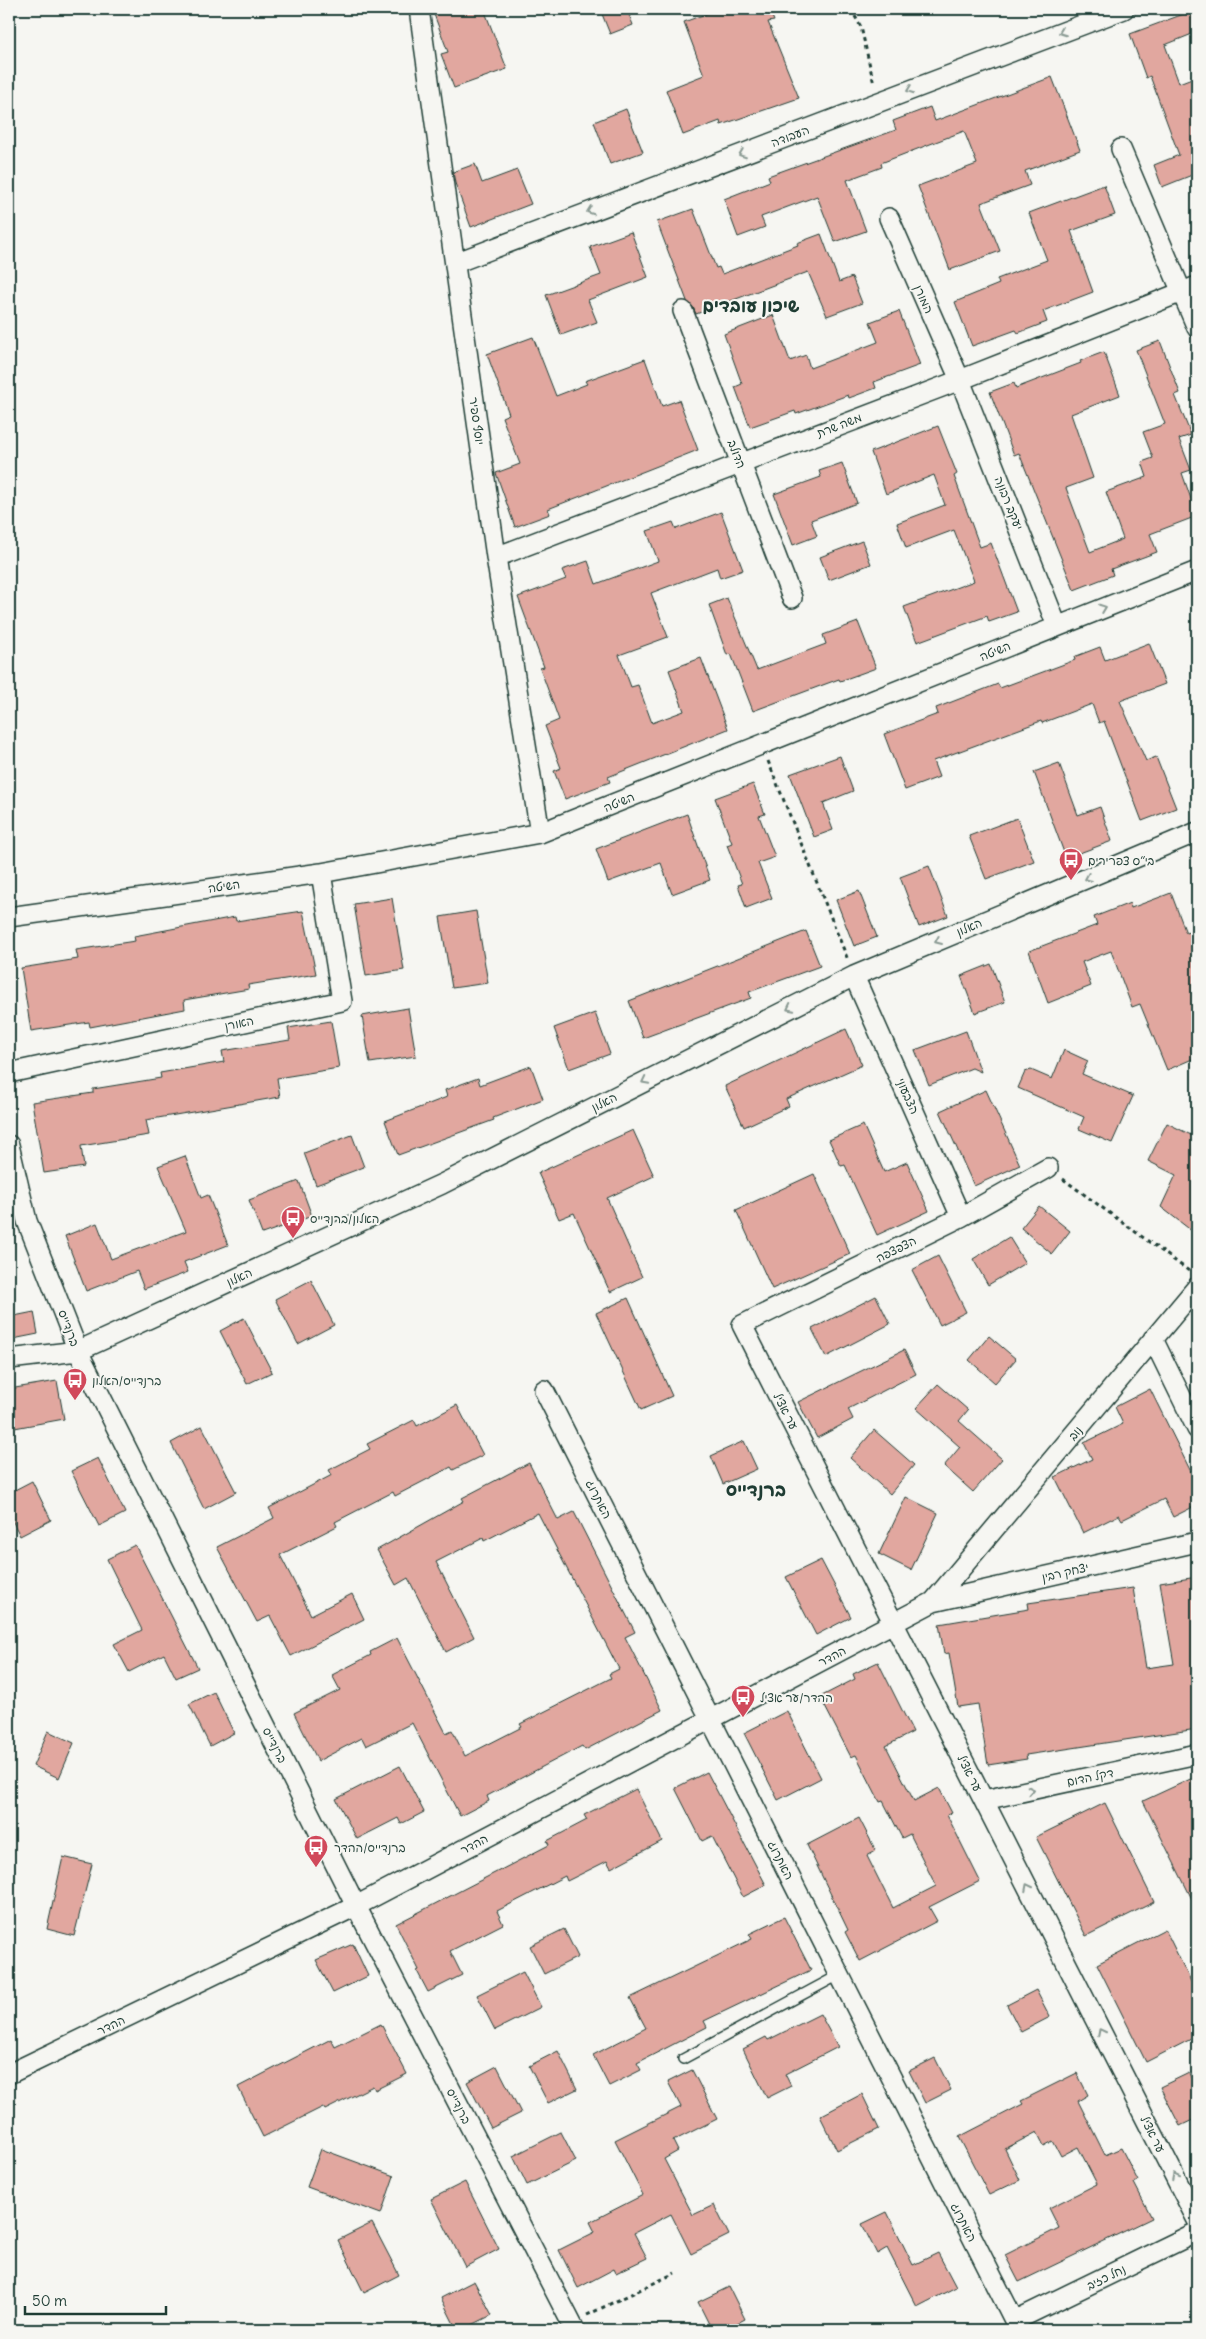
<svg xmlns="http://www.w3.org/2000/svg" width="1206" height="2339" font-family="Delius,'Playpen Sans Hebrew',sans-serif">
  <rect width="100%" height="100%" fill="#f6f6f2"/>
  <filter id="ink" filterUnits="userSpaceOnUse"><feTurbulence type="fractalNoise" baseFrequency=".02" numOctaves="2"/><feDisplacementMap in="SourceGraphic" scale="10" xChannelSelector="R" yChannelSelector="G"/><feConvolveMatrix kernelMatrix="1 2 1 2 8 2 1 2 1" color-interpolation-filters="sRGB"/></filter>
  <g filter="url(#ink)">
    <!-- building -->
    <path fill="#e1a79f" stroke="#1f3d34" d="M432,9H484L507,69L454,88L441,54L448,52Z
      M600,9H627L633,25L610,34Z
      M719,9H769L774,21L768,22L799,98L721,125L720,121L683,135L666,90L704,75L684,22Z
      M1197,9V32L1165,45L1179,83L1197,76V173L1162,187L1154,165L1179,155L1150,76L1146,78L1130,34Z
      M1052,77L1080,150L1025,171L1030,185L981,203L1000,251L950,270L918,186L977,164L964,131L881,163L882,167L847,180L866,231L835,242L817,196L761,217L765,227L738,237L724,199L770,181L768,176L896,130L893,121L930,107L935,121Z
      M626,109L643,152L610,164L594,122Z
      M475,164L482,183L517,170L531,204L471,227L455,183L453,172Z
      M1104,185L1115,215L1071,231L1093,292L1043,311L1047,322L1018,333L1016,330L972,346L955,302L999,284L997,279L1047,260L1029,213Z
      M693,209L716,268L719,267L722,274L798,245L797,243L821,234L839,282L852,277L862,303L827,316L808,272L696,314L693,307L687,301L657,222Z
      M631,232L648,277L588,300L597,322L561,335L546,295L601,275L590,247Z
      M899,311L920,365L874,382L876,388L849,398L848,395L796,414L795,411L750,427L735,387L742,384L724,334L773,315L790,361L806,355L810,368L878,342L870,322Z
      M533,337L556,396L587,384L585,381L645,359L662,406L679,400L698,450L548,509L550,514L515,527L496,473L520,464L502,417L509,414L487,354Z
      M1160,341L1180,393L1175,395L1191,435L1179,439L1191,470L1182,473L1197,516L1150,534L1157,552L1111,569L1113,575L1074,590L1019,453L1014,455L990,392L1014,383L1016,388L1081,363L1080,361L1104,352L1120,395L1071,414L1093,478L1066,488L1090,552L1123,539L1106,492L1147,477L1142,462L1153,458L1143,432L1165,424L1136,350Z
      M938,426L957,474L954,476L980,547L991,543L1017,612L989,622L987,616L917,642L904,607L974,581L954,530L906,548L897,523L945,505L934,475L886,494L871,452Z
      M842,463L857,503L811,520L817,536L793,545L774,494L821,477L819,471Z
      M721,512L743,570L720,578L717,568L651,593L668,637L619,655L631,687L638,685L652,723L684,711L669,670L701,658L728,729L608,777L610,782L565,799L554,771L561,768L545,726L559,720L540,668L544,667L518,597L566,579L562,570L588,561L596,584L658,561L647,531L673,522L676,529Z
      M862,541L871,564L829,580L820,557Z
      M727,598L757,670L826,644L823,635L858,622L876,668L840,681L839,679L753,711L731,654L727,655L709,605Z
      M1149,643L1165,684L1120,701L1146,761L1156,757L1176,808L1142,821L1104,721L1099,723L1092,704L1042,723L1041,721L933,761L939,777L905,790L884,734L938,714L936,708L998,684L1000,688L1075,660L1074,657L1100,647L1105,660Z
      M840,756L853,791L823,803L833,830L814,837L790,774Z
      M1059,763L1078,815L1100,807L1112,841L1066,858L1034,772Z
      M753,784L765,814L759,816L775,857L758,863L772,898L746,908L738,885L742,884L727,845L732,843L715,798Z
      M687,814L710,880L672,894L661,863L608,882L596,849Z
      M1017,818L1034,861L986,879L969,836Z
      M929,866L948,916L919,927L900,877Z
      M859,891L877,937L854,946L836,900Z
      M1171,893L1186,933L1197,929V1057L1167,1070L1140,1004L1132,1007L1111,951L1082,962L1091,986L1048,1003L1029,951L1097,925L1094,917L1130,903L1131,908Z
      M392,898L404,970L366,976L354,904Z
      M303,911L316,974L248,985L249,989L184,1000L185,1009L90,1027L89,1022L31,1031L21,968L78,959L76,950L135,941L134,936L235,917L236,921Z
      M476,911L488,983L452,988L440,917Z
      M806,931L820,966L749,992L751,998L643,1038L629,1001Z
      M991,964L1005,1002L975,1013L961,976Z
      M408,1008L416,1056L370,1063L362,1016Z
      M595,1013L610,1054L569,1069L554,1028Z
      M331,1021L339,1068L277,1078L280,1097L146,1120L149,1135L81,1146L84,1167L44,1173L32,1102L93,1093V1089L161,1078L160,1073L224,1062L222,1051L290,1040L288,1028Z
      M846,1029L862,1065L786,1099L789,1106L744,1127L725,1086Z
      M966,1031L981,1072L972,1068L929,1085L915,1050Z
      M1064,1050L1088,1061L1082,1074L1133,1096L1112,1143L1079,1129L1084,1117L1018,1088L1025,1072L1031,1070L1052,1079Z
      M531,1066L543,1099L493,1118L494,1120L398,1155L385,1121L447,1097L445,1090L478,1078L480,1085Z
      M986,1090L1020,1165L974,1186L940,1111Z
      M1167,1123L1197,1138V1235L1161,1207L1176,1175L1148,1161Z
      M863,1125L884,1172L907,1162L929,1211L877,1235L845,1165L841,1166L829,1140Z
      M633,1130L654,1176L607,1198L642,1277L610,1292L574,1213L559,1219L538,1173Z
      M352,1135L364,1167L316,1185L304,1153Z
      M185,1156L201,1198L208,1195L228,1245L184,1262L188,1272L144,1289L137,1271L86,1291L65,1236L97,1223L111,1259L186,1231L158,1166Z
      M814,1174L850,1254L772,1289L736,1210Z
      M299,1181L312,1216L262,1234L249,1200Z
      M1039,1206L1070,1231L1052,1254L1021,1228Z
      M1009,1237L1025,1263L988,1285L973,1259Z
      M938,1256L966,1312L940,1325L912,1270Z
      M311,1280L334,1325L298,1344L275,1299Z
      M876,1296L890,1324L826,1357L812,1329Z
      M628,1298L672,1396L641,1410L596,1313Z
      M34,1312L38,1334L13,1339L9,1317Z
      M244,1318L272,1372L247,1384L220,1331Z
      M989,1336L1016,1359L995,1383L969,1360Z
      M904,1350L916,1374L848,1409L853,1419L817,1438L798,1402Z
      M57,1381L64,1419L9,1429V1389Z
      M938,1384L968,1410L959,1421L1002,1459L973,1492L944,1466L960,1447L916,1408Z
      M1150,1389L1197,1484V1505L1173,1517L1164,1499L1122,1520L1119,1515L1083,1533L1055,1477L1092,1459L1084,1443L1123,1424L1115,1407Z
      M457,1405L483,1455L453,1470L451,1467L395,1496L393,1492L335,1522L337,1526L280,1555L311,1615L352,1594L364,1619L291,1656L270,1616L257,1622L217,1547L274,1518L269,1508L332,1475L329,1470L370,1449L367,1444L414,1420L417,1426Z
      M202,1426L236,1492L204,1509L171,1443Z
      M874,1430L914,1465L890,1494L850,1458Z
      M744,1441L757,1469L723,1484L711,1456Z
      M98,1458L125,1513L99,1526L71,1471Z
      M529,1463L558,1520L574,1512L635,1632L625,1637L662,1710L585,1750L582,1746L487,1796L489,1801L460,1816L412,1723L366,1746L362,1738L318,1761L294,1713L340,1690L332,1675L371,1655L370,1652L397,1638L446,1733L452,1730L465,1756L522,1727L520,1724L611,1678L609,1674L619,1669L538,1513L484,1541L483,1538L436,1562L474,1637L446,1652L408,1578L396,1585L377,1550L464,1501L462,1498Z
      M32,1481L51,1520L20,1536L9,1514V1493Z
      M906,1497L938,1513L911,1570L879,1554Z
      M135,1545L198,1668L176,1678L164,1654L129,1672L114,1644L142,1630L107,1559Z
      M821,1560L851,1617L816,1635L786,1577Z
      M1197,1577V1729L1026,1755L1027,1759L988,1765L978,1704L958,1707L949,1653L944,1654L939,1624L1029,1609L1028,1603L1133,1588L1146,1668L1174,1664L1160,1583Z
      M878,1662L913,1732L886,1746L914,1801L939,1788L952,1813L947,1815L980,1881L929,1907L937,1921L860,1961L845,1932L848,1930L807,1845L859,1818L876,1851L867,1856L893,1908L936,1886L910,1834L902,1838L883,1801L880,1802L856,1755L851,1757L820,1697L855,1679L853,1674Z
      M214,1692L234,1733L210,1746L189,1704Z
      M787,1711L821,1778L778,1800L744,1733Z
      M48,1731L74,1743L59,1778L33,1766Z
      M400,1766L424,1812L401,1824L398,1818L357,1839L336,1799Z
      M707,1772L766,1885L743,1897L712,1836L702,1841L675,1788Z
      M1197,1776V1909L1143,1801Z
      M636,1789L662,1841L611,1868L607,1861L567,1881L565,1876L497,1911L503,1924L450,1951L462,1975L428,1992L417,1971L419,1970L396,1924L549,1845L547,1841L587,1820L584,1815Z
      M1105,1803L1154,1902L1086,1936L1036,1837Z
      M63,1857L92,1864L74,1936L47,1929Z
      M784,1917L811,1970L704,2021L707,2027L637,2063L641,2070L609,2086L593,2055L646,2028L630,1998L752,1939L749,1934Z
      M564,1929L578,1957L544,1974L530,1946Z
      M1165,1929L1197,1994V2036L1146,2062L1097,1964Z
      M353,1944L368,1976L333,1993L316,1960Z
      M523,1972L541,2007L495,2030L477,1995Z
      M1036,1990L1050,2017L1021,2032L1007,2005Z
      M820,2014L838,2047L785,2074L791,2086L767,2098L743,2049L766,2037L768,2040Z
      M381,2024L407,2074L375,2090L373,2086L325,2110L323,2107L263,2137L238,2087L331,2039L335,2047Z
      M558,2051L577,2089L548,2103L529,2066Z
      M935,2058L951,2090L925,2103L909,2071Z
      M497,2066L521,2113L491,2128L467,2082Z
      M692,2070L717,2119L673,2141L678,2151L664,2159L693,2215L714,2205L729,2235L691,2254L671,2214L634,2233L647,2258L616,2273L614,2269L578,2288L559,2250L595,2232L590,2222L643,2195L615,2140L681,2107L668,2082Z
      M1077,2073L1088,2095L1078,2101L1105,2155L1121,2148L1138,2181L1134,2183L1152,2218L1019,2282L1005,2255L1059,2228L1049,2208L1097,2184L1078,2147L1061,2156L1053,2141L1044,2146L1037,2132L1005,2149L1020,2180L989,2195L959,2137L1023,2104L1021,2101Z
      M1189,2073L1197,2091V2118L1180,2126L1160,2087Z
      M862,2094L879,2129L837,2150L820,2116Z
      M561,2132L576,2161L527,2185L513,2156Z
      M321,2149L394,2176L381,2214L307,2187Z
      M465,2182L499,2249L465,2267L431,2199Z
      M887,2212L913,2265L938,2253L956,2287L917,2307L887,2248L877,2254L862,2224Z
      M372,2223L399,2275L364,2293L338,2240Z
      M474,2281L492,2315L462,2330H457L441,2298Z
      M729,2287L745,2319L724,2330H712L698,2302Z"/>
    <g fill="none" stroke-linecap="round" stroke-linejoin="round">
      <defs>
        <path id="lane" d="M683,2059L839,1975"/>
        <path id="street" d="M419,9L496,557L540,833
          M1121,149L1197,328
          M889,218L960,380L1057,626
          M455,263L1124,9
          M683,311L792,598
          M496,557L960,380L1197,286
          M9,917L321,873L540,833L1197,571
          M854,976L961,1217
          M9,1073L342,1001L321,873
          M9,1145L27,1221L78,1351L356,1906L575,2330
          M1048,1168L961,1217L742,1325L1197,2220
          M1153,1339L1197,1429
          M9,1359L78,1351L442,1184L854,976L1197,832
          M544,1390L1019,2330
          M933,1602L1197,1287
          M984,1800L1197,1754
          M9,2074L356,1906L933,1602L1197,1542
          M1014,2321L1197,2232"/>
      </defs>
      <!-- lane casing -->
      <use href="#lane" stroke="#1f3d34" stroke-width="12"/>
      <!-- street casing -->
      <use href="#street" stroke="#1f3d34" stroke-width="22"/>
      <!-- path -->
      <path stroke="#1f3d34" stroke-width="3" stroke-dasharray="4 4" stroke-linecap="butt" d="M851,9L861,27L874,84
        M768,761L848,960
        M1063,1179L1189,1271
        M587,2315L675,2273"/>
      <!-- lane -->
      <use href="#lane" stroke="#f6f6f2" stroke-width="9"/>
      <!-- street -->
      <use href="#street" stroke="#f6f6f2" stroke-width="19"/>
    </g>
    <!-- one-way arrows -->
    <defs><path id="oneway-chevron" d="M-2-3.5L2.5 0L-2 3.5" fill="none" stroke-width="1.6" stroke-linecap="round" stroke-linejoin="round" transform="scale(1.25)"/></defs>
    <g stroke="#8a9a93">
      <use href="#oneway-chevron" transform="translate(1062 32) rotate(159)"/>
      <use href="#oneway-chevron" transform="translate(910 90) rotate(159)"/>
      <use href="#oneway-chevron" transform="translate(742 154) rotate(159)"/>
      <use href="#oneway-chevron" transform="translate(590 211) rotate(159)"/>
      <use href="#oneway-chevron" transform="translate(1103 608) rotate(-21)"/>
      <use href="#oneway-chevron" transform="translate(1088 878) rotate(157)"/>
      <use href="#oneway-chevron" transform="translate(938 941) rotate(157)"/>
      <use href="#oneway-chevron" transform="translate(790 1008) rotate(153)"/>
      <use href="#oneway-chevron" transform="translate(645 1081) rotate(153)"/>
      <use href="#oneway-chevron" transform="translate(1031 1790) rotate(-12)"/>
      <use href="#oneway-chevron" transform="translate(1028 1887) rotate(-117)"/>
      <use href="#oneway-chevron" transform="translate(1101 2032) rotate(-117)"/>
      <use href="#oneway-chevron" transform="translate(1175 2176) rotate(-117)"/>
    </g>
  </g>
  <!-- icons -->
  <defs>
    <symbol id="bus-pin" viewBox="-11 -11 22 30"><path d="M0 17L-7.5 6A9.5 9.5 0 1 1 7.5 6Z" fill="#d1495b" stroke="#f6f6f2"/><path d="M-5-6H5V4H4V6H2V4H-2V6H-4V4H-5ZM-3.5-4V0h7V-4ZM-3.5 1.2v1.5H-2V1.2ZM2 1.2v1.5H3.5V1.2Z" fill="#fff"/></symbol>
  </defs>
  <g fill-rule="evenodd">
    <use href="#bus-pin" x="1057" y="846" width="28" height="38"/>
    <use href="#bus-pin" x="279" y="1204" width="28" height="38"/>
    <use href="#bus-pin" x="61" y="1366" width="28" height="38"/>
    <use href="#bus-pin" x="729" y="1683" width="28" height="38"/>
    <use href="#bus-pin" x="302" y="1833" width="28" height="38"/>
  </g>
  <g text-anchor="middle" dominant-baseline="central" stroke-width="4" stroke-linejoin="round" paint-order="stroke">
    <!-- street labels -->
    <g font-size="12" fill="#1f3d34" stroke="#f6f6f2">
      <text transform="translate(790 136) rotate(-21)">העבודה</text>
      <text transform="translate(924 299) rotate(66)">המורן</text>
      <text transform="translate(477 421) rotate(82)">יוסף ספיר</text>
      <text transform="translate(839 425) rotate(-21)">משה שרת</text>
      <text transform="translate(737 454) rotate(69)">הדולב</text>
      <text transform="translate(1009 503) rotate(68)">יעקב רבונה</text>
      <text transform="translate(995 651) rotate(-22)">השיטה</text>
      <text transform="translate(619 802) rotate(-22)">השיטה</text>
      <text transform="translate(224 886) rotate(-8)">השיטה</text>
      <text transform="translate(969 927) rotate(-23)">האלון</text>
      <text transform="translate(239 1023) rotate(-12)">האורן</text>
      <text transform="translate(908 1096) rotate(66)">הצבעוני</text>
      <text transform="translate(604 1102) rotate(-27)">האלון</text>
      <text transform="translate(896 1249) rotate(-27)">הצפצפה</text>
      <text transform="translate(239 1277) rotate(-25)">האלון</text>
      <text transform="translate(69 1328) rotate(69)">ברנדייס</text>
      <text transform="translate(786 1411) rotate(63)">ער אציל</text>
      <text transform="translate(1075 1433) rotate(-50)">נוב</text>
      <text transform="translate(599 1499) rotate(63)">האתרוג</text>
      <text transform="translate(1065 1572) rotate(-13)">יצחק רבין</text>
      <text transform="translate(832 1656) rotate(-28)">ההדר</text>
      <text transform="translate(275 1745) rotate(63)">ברנדייס</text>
      <text transform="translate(970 1773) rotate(63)">ער אציל</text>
      <text transform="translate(1090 1777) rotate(-12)">דקל הדום</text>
      <text transform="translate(474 1844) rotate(-28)">ההדר</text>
      <text transform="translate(781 1860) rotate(63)">האתרוג</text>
      <text transform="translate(111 2025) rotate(-26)">ההדר</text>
      <text transform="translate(459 2106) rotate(63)">ברנדייס</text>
      <text transform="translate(1153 2134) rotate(63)">ער אציל</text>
      <text transform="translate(964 2222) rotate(63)">האתרוג</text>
      <text transform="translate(1106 2277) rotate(-26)">נחל כזיב</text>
    </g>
    <!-- poi labels -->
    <g font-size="12" fill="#1f3d34" stroke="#f6f6f2" text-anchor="start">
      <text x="1088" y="860">בי״ס צפרירים</text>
      <text x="310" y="1218">האלון/ברנדייס</text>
      <text x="92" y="1380">ברנדייס/האלון</text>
      <text x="760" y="1697">ההדר/ער אציל</text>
      <text x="334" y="1847">ברנדייס/ההדר</text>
    </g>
    <!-- district labels -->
    <g font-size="18" font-weight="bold" fill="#1f3d34" stroke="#f6f6f2">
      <text x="751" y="305">שיכון עובדים</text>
      <text x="756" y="1489">ברנדייס</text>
    </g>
  </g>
  <!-- margin -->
  <rect width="1206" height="2339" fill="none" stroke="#f6f6f2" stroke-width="30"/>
  <rect x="15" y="15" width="1176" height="2309" fill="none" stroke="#1f3d34" stroke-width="2" filter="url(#ink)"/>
  <!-- scale -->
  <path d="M25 2306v8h141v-8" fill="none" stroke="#1f3d34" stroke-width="2.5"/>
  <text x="32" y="2306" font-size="15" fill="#1f3d34" stroke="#f6f6f2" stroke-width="4" paint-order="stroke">50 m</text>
</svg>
